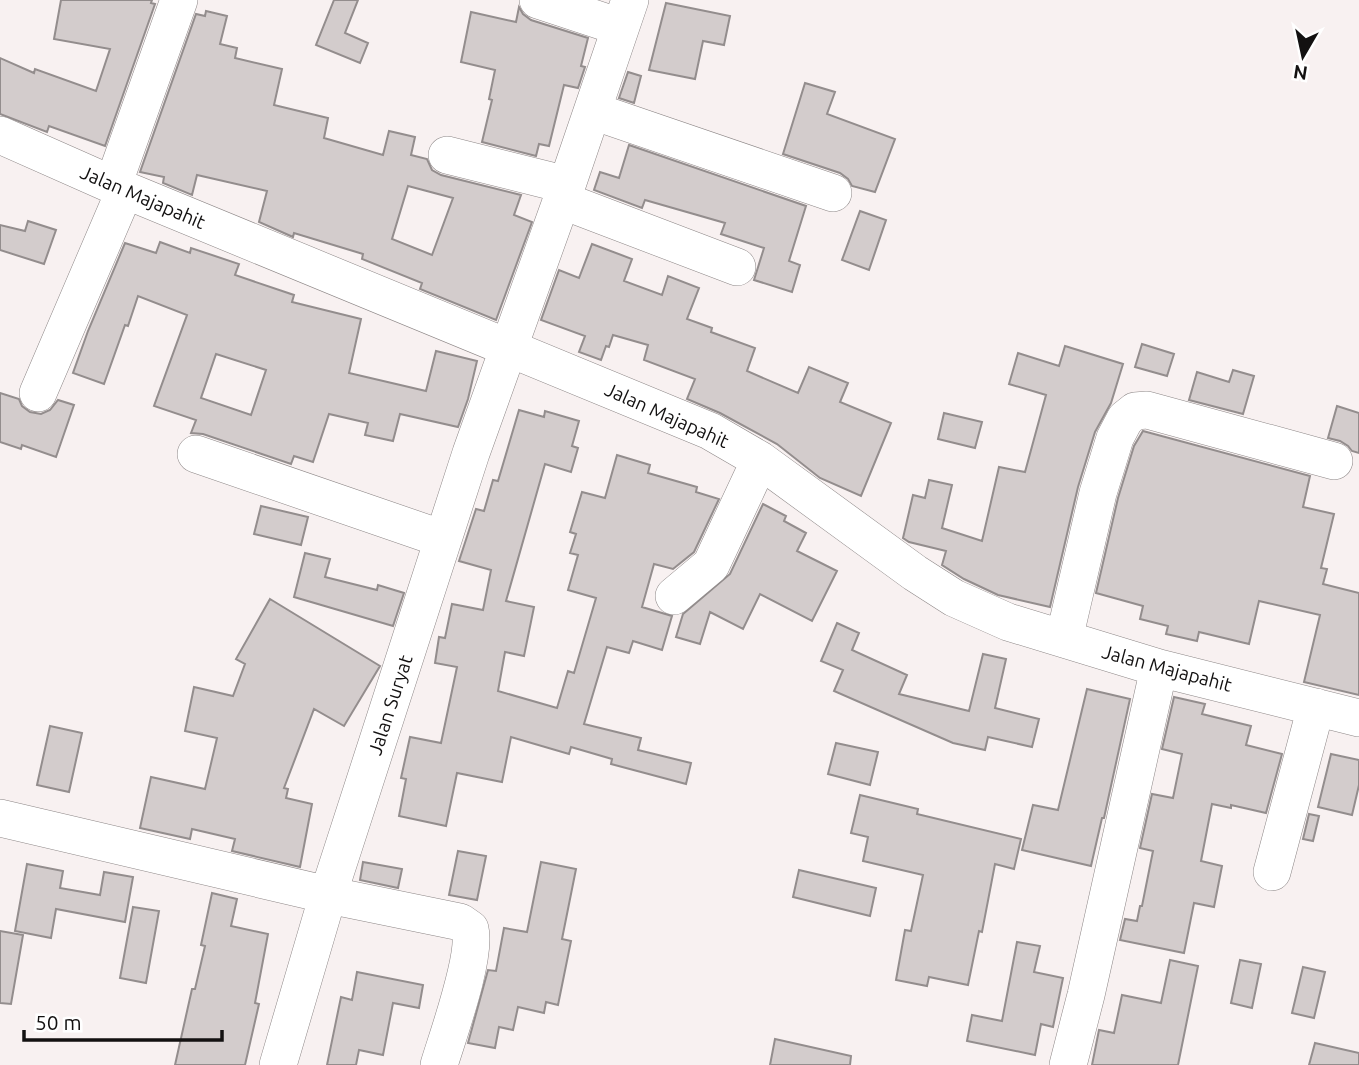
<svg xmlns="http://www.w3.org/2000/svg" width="1359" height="1065" font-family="Ubuntu,sans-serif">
  <rect width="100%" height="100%" fill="#f8f1f1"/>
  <!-- building -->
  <path fill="#d3cccc" stroke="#938d8d" stroke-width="2" fill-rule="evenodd" d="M61,0H152L151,3L155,4L105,146L49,126L47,132L0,114V58L34,73L35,69L96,91L110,49L54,39Z
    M334,0H358L345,33L368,43L360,63L316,45Z
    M666,3L730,16L724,45L703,41L695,79L649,70Z
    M519,7L523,14L531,20L588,38L581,66L585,67L578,88L564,85L549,146L539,144L536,156L482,142L492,100L489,99L495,70L461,62L471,12L516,22Z
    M206,11L227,16L220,44L237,48L235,58L282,69L274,105L328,118L324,138L383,155L389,131L415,137L411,155L427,159L432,170L441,175L521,195L514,215L532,222L496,320L420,289L422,283L362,259L363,254L294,233L293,237L259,222L267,191L197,175L192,195L163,183L164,177L140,172L196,14L205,16ZM408,186L453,198L432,255L392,239Z
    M628,72L641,76L634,103L619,98Z
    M805,83L835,92L827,114L895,139L875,192L852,186L848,179L840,173L783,154Z
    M629,145L806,206L789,261L800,265L792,292L754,280L764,248L721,234L725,223L645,200L642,208L594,190L600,172L619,178Z
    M860,211L886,220L869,270L842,260Z
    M28,221L56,230L44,264L0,250V225L25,231Z
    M160,242L190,253L191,248L239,264L235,275L294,295L292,302L361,319L349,373L426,391L436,351L477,361L468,399L458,427L400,414L393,441L365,435L368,423L329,414L313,462L294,456L291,464L203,434L191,433L196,420L154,406L187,315L138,296L128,326L125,325L104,384L73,373L88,331L125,243L156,253ZM216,354L266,370L251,415L201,398Z
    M592,244L632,259L624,281L662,295L668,276L699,288L687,319L712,328L711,332L755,348L747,371L798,393L809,367L848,383L840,402L891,423L861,496L820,478L777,444L720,413L687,399L695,379L644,360L648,345L613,335L609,347L606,346L601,360L579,352L585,336L541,320L559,270L579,278Z
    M1142,344L1174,354L1167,376L1135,367Z
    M1065,346L1123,364L1111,403L1095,432L1078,487L1050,607L998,595L964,579L942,565L946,551L909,542L903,538L913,495L925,498L929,480L952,485L942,528L982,541L999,467L1025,472L1046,395L1009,384L1018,353L1059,366Z
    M1233,370L1254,376L1243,414L1189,400L1197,372L1229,382Z
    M0,393L19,399L22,406L30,412L41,414L50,410L58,400L74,405L56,457L22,445L21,449L0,442Z
    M1337,406L1359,413V453L1352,451L1348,446L1340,441L1328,438Z
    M519,410L544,417L545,411L579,421L572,446L578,448L571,472L545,464L506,601L534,607L524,656L505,652L498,691L557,708L568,671L574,673L596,598L568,590L578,555L570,553L576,534L570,532L582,492L605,498L617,455L650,465L648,473L697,487L696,492L719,499L694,552L673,569L654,564L642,607L672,616L662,650L633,641L629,653L607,647L584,724L641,738L638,750L691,763L686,784L611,764L612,759L571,747L569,754L511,737L502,782L457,773L446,826L399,816L406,779L401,778L410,737L441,743L457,667L435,663L439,637L445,638L452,604L483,610L491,570L459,561L476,509L484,511L493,480L498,481Z
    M944,413L982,422L975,448L938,439Z
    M1143,431L1310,476L1303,507L1334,514L1321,568L1327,569L1323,584L1359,593V695L1304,682L1320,615L1259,601L1249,644L1199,632L1197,641L1166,634L1168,626L1140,619L1143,606L1096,593L1118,498L1134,446Z
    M763,504L786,516L784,521L806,533L797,551L837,571L812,621L760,594L743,629L710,612L700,644L676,637L683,614L730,574Z
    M261,506L308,517L301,545L254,534Z
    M305,553L330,559L325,577L377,590L378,585L404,593L393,626L294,597Z
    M270,599L380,666L344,726L314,709L284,788L288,789L286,798L312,804L300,867L232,851L235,839L192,829L190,839L140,828L151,777L205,789L217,738L185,731L194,687L233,696L245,664L236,659Z
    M837,623L859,633L852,650L907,675L899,694L969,711L983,654L1006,659L995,708L1039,719L1032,747L988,737L985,750L953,743L834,691L843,670L821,661Z
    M1087,689L1130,699L1104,818H1102L1091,866L1022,850L1033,805L1058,810Z
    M1174,697L1205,704L1202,714L1251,726L1246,745L1282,754L1266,813L1231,805V808L1212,804L1201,861L1222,866L1214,907L1194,903L1184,953L1120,940L1125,919L1137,921L1140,906H1142L1153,851L1140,848L1152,794L1173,798L1182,754L1162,749Z
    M50,726L82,733L69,792L37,785Z
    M836,743L878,752L870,785L828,774Z
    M1331,754L1359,760V785L1352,815L1318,807Z
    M860,795L918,809L917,814L1021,839L1014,869L995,864L982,932L979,931L968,985L929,977L927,986L896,980L905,930L911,931L923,875L863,861L868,837L851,833Z
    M1309,814L1319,816L1313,841L1303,839Z
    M458,851L486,856L477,900L449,895Z
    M363,862L402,869L398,888L360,880Z
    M541,862L576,869L562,939L571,941L558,1005L546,1002L544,1013L518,1007L513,1030L499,1027L495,1048L468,1043L488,970L496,971L504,928L527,932Z
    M27,864L63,871L60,888L100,895L104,872L133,877L125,922L56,909L51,938L15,931Z
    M799,870L876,888L870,916L793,897Z
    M212,893L237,899L231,926L268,934L255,1003L259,1004L245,1065H175L192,989H195L205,946L201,945Z
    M133,907L159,911L146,983L120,978Z
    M0,931L23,935L11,1004L0,1003Z
    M1017,942L1040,946L1034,972L1063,978L1053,1027L1041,1024L1035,1055L967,1041L972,1015L1002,1021Z
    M1170,960L1198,966L1178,1065H1092L1099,1030L1114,1033L1122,995L1161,1003Z
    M1240,960L1261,964L1252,1008L1231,1003Z
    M1303,967L1325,972L1314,1018L1292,1013Z
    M357,972L423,985L419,1008L393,1003L383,1055L359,1050L356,1065H327L341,997L352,1000Z
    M775,1039L851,1056L850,1065H770Z
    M1315,1043L1359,1053V1065H1309Z"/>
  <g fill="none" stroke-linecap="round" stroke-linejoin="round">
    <defs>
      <path id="minor" d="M538,0L620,27
        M593,111L833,193
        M0,135L113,185L710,431L760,460L915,573L954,598L1008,622L1159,668L1359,718
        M447,155L567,185
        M113,185L179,0
        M561,200L737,267
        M38,393L125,190
        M196,454L443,539
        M674,596L711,565L760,460
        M1064,639L1098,493L1115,438L1125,419L1135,411L1147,410L1334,461
        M0,818L328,895L460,922L470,929C477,956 448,1035 439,1065
        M1272,872L1316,707
        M278,1065L328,895L471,453L567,185L630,0
        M1068,1065L1086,995L1159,668"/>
    </defs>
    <!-- minor casing -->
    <use href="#minor" stroke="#8d8787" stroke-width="38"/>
    <!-- minor -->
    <use href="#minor" stroke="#fff" stroke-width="37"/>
  </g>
  <g text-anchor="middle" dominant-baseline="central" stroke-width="6" stroke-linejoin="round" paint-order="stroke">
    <!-- street labels -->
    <g font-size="19" fill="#131111" stroke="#fff">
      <text transform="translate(143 197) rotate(23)">Jalan Majapahit</text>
      <text transform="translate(667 415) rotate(24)">Jalan Majapahit</text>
      <text transform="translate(1167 668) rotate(15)">Jalan Majapahit</text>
      <text transform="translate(390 705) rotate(-72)">Jalan Suryat</text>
    </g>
  </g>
  <!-- north arrow -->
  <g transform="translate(1303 56) rotate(189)" stroke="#ffffff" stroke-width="5" paint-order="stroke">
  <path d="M0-5L12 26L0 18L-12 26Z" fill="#131111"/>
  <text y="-10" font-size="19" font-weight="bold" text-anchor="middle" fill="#131111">N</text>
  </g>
  <!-- scale -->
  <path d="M24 1030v10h198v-10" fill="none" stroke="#131111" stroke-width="3.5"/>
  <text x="35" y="1030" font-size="21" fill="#131111" stroke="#ffffff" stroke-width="5" paint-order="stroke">50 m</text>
</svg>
